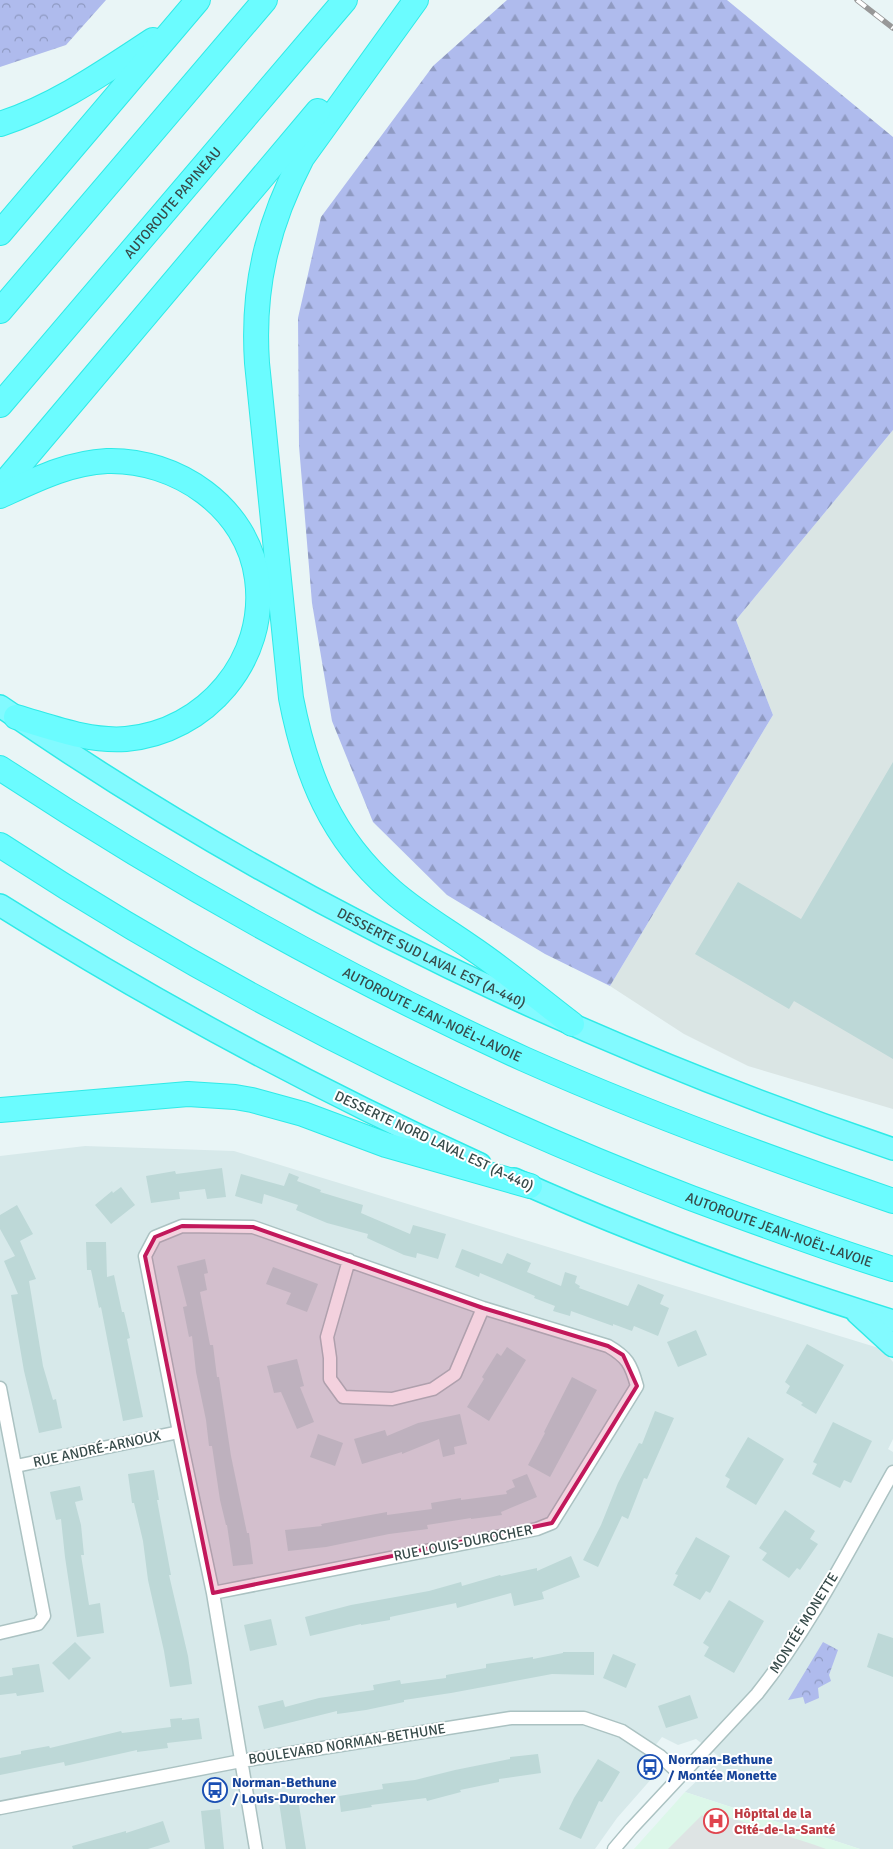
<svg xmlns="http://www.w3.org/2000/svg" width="893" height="1849" font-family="Signika,sans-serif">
  <defs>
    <pattern id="forest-firs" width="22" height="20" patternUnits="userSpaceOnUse" patternTransform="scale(1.25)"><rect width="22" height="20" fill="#afbbed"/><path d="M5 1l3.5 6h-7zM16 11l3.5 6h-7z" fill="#8f9ac2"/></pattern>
    <pattern id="park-crowns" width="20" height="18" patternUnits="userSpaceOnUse" patternTransform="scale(1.25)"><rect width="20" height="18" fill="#afbbed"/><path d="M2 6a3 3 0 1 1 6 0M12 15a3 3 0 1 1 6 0" fill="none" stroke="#8f9ac2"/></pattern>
  </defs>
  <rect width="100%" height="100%" fill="#e9f5f6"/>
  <!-- residential -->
  <path fill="#d7e9ea" d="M85,1146L234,1151L882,1349L893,1362V1439L888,1449L893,1452V1849H860L685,1792L721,1758L696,1739L678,1745L662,1737L639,1766L653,1777L617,1818L595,1849H0V1156Z"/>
  <!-- industrial -->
  <path fill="#dae5e4" d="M893,430V1109L748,1066L684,1034L610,986L773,715L736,620Z"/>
  <!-- medical -->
  <path fill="#dcf7e9" d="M685,1792L860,1849H634Z"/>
  <!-- forest -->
  <path fill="url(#forest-firs)" d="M507,0H727L893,137V430L736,620L773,715L610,986L545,954L447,895L373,822L332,721L312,603L299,446L298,318L321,217L433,66Z"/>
  <!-- park -->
  <path fill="url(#park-crowns)" d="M0,0H106L66,45L0,67Z
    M823,1642L838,1650L829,1675L831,1681L818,1688L819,1698L805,1704L803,1697L788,1700Z"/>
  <!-- parking -->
  <path fill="#dee4e4" d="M716,1813L815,1845L826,1849H668L702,1815L711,1823H713Z"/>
  <!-- building -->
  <path fill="#bdd8d7" d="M893,762V1059L794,1001L789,1009L695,954L738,882L801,919Z
    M222,1168L226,1197L207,1199L205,1189L179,1192L180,1199L151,1203L146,1176L175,1171L176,1174Z
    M289,1173L299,1177L297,1181L321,1190L320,1192L363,1205L361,1213L410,1234L413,1225L446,1234L438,1259L417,1253L416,1258L404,1255L367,1238L368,1234L327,1223L296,1210L298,1205L264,1194L262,1204L235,1196L241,1174L284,1186Z
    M121,1187L135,1205L111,1224L95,1205L112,1191L113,1193Z
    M17,1205L33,1234L20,1241L36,1279L29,1281L43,1366L53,1400L56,1399L62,1428L39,1433L24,1371L11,1295L18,1294L4,1261L15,1256L0,1229V1215Z
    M86,1242H106L107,1277L114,1275L122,1312H124L130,1338L127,1339L143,1417L123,1421L101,1307L99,1308L91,1270H87Z
    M462,1249L502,1264L507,1253L531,1263L527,1272L561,1286L565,1272L577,1276L575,1283L580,1286L579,1288L628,1306L638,1284L664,1295L660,1304L669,1308L658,1336L634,1326L632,1331L613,1324V1326L571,1311L570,1316L553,1311L555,1306L534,1298L535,1296L480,1273L479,1277L455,1267Z
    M205,1259L208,1273L204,1274L207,1290L200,1292L210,1345H213L217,1377H219L231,1456L247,1533H249L253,1564L233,1566L227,1525H226L220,1500L212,1446H209L206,1420L196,1372L192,1336L189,1337L183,1307L187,1306L177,1266Z
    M273,1267L318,1284L307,1312L286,1304L291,1293L266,1284Z
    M696,1330L707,1355L678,1367L667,1342Z
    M807,1344L844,1365L816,1414L801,1405L803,1403L786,1393L790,1386L785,1382Z
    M507,1347L526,1360L489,1421L467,1407L484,1379L482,1377L497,1353L501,1356Z
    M297,1359L304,1386L300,1387L314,1422L297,1429L281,1392L274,1393L267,1366Z
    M572,1377L597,1390L550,1477L528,1465L545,1433L544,1432Z
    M655,1411L674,1418L647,1479L644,1478L628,1519L622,1516L598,1567L583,1560L601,1525L618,1483L639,1443L642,1444Z
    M460,1414L467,1444L454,1447L455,1454L443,1457L439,1439L402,1454V1452L362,1464L354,1439L385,1430L387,1436L418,1423Z
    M833,1422L872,1441L851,1483L844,1480L840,1488L812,1474L817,1464L813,1462Z
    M318,1434L343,1443L335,1466L310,1457Z
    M748,1437L784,1459L756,1505L726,1487L730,1479L725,1476Z
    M154,1470L159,1500H157L171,1575H169L188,1656L192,1684L170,1687L164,1651L148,1580L143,1541L134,1503H132L128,1474Z
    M527,1474L537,1497L501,1512L502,1515L471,1519V1518L427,1525L428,1529L389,1534L326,1547L288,1551L285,1530L322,1526L321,1524L387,1512V1515L432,1509L431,1503L461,1498V1500L507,1494L506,1491L515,1487L512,1480Z
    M80,1486L83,1500L75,1502L81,1525L84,1555H81L89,1605L100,1603L104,1633L77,1637L65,1557L61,1519L56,1520L50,1492Z
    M785,1510L815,1531L810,1539L818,1544L800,1570L797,1568L789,1578L762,1560L767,1553L759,1548Z
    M696,1537L730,1556L710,1593L706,1591L700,1600L673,1585L678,1575L675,1574Z
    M571,1556L580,1577L542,1592L544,1599L514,1606L511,1593L457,1608L456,1603L390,1617V1620L361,1625V1624L310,1636L305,1617L351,1605L429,1591L461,1582L462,1586L500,1575L501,1576L537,1568V1571Z
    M729,1600L764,1621L734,1673L704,1656L709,1647L703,1643Z
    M271,1619L277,1645L250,1651L244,1625Z
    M878,1633L893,1638V1677L867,1667Z
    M75,1642L91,1658L69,1680L52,1663Z
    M563,1652H594V1675L552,1674L451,1693L404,1700V1702L366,1710L337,1714V1711L264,1729L258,1706L283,1700L285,1707L319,1698L374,1690L373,1685L400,1680L401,1684L446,1678V1675L486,1668V1664L533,1657V1659L563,1653Z
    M613,1654L636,1664L626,1688L603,1678Z
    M39,1664L44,1692L17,1696L16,1693L0,1695V1677L13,1675L12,1668Z
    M690,1695L698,1718L666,1728L658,1706Z
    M182,1718V1720L199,1718L202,1739L167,1743L168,1748L137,1752V1750L65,1766L64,1762L0,1775V1758L21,1754V1751L49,1746L50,1748L121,1731L122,1733L171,1727L170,1719Z
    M538,1754L541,1773L499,1779V1782L460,1790L461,1792L427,1801L426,1798L371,1805L372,1807L341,1812L339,1796L383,1789L382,1784L415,1780L455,1770L510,1759V1757Z
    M598,1759L620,1772L602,1802L599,1801L581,1839L559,1829L574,1798Z
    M298,1799L306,1849H286L279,1802Z
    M220,1809L224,1849H205L201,1811Z
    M163,1821L170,1842L148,1849H73L72,1846L126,1831V1833Z"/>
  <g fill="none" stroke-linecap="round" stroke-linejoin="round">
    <defs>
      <path id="minor" d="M349,1260L327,1337L330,1358V1379L343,1397L392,1399L433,1389L455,1374L483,1308
        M0,1388L44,1616L38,1624L0,1633
        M16,1466L179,1432
        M213,1593L537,1529L552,1523L637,1386C631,1364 627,1357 608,1346L483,1308L253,1227L182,1226L155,1237L145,1256L179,1432L213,1593L256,1849
        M0,1808L241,1761L511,1718H584L622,1731L660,1756L681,1775
        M614,1849L631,1829L757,1694C811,1626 850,1548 893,1472"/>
      <g id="trunk">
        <path id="s1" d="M0,706C274,896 578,1042 893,1149"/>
        <path d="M0,905C154,1002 314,1088 480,1164"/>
        <path d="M514,1179C637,1235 765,1281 893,1321"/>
        <path d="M857,1313L893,1346"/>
      </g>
      <g id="motorway">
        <path d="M416,0L302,158C267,225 252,288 257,363L291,698C306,775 331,838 392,891C416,912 443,928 469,946C505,970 538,998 572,1024"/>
        <path d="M0,124C56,106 104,72 153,40"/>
        <path d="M0,233L198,0"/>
        <path d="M0,311L265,0"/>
        <path id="s2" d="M0,405L345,0"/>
        <path d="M0,488L318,111"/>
        <path d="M0,496C35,480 68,463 107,461C176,459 248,507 257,579C268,659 206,732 126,739C89,742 51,727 16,717"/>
        <path id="s3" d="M0,768C167,878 342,976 524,1059C645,1113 768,1158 893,1201"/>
        <path id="s4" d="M0,845C217,987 449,1105 691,1198C758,1223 825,1248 893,1269"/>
        <path d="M0,1110L188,1094L235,1097L252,1100L303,1114L386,1145L530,1186"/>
      </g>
    </defs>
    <!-- minor casing -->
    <use href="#minor" stroke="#abc2c2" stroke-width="15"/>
    <!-- trunk casing -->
    <use href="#trunk" stroke="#2feae7" stroke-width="24"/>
    <!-- motorway casing -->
    <use href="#motorway" stroke="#2feae7" stroke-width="26"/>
    <!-- minor -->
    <use href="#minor" stroke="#fff" stroke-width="12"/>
    <!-- trunk -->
    <use href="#trunk" stroke="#82faff" stroke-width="21"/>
    <!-- motorway -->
    <use href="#motorway" stroke="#6bfcff" stroke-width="24"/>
    <defs>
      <path id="rail" d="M857,0L893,28"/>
    </defs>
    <!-- rail casing -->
    <use href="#rail" stroke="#989898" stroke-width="5.5"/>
    <!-- rail -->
    <use href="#rail" stroke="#fff" stroke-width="4" stroke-dasharray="11" stroke-linecap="butt"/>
  </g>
  <!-- marked area -->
  <path fill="#c2185b" fill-opacity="0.2" stroke="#c2185b" stroke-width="4" stroke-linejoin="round" d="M182,1226L253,1227L483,1308L608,1346L623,1355L637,1386L552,1523L213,1593L145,1256L155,1237Z"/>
  <!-- icons -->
  <defs>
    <symbol id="bus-ring" viewBox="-11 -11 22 22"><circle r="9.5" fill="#fff" stroke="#1a4fb4" stroke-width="1.5"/><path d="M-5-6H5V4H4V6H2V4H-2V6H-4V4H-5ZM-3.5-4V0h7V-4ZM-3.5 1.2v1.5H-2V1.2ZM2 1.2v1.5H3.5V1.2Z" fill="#1a4fb4"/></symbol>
    <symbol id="hospital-ring" viewBox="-11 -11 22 22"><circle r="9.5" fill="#fff" stroke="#e0444e" stroke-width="1.5"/><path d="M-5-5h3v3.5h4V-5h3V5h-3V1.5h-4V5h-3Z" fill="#e0444e"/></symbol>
  </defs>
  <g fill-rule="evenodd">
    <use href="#bus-ring" x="636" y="1753" width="28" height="28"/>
    <use href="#bus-ring" x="201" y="1776" width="28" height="28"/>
    <use href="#hospital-ring" x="702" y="1807" width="28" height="28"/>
  </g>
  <g text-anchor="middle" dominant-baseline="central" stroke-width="4" stroke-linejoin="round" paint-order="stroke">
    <!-- street labels -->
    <g font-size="14" fill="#364a49" stroke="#fff">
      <text stroke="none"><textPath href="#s2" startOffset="266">AUTOROUTE PAPINEAU</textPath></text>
      <text stroke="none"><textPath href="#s1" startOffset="500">DESSERTE SUD LAVAL EST (A-440)</textPath></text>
      <text stroke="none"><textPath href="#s3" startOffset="498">AUTOROUTE JEAN-NOËL-LAVOIE</textPath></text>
      <text transform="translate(434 1141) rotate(25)">DESSERTE NORD LAVAL EST (A-440)</text>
      <text stroke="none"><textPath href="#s4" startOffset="871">AUTOROUTE JEAN-NOËL-LAVOIE</textPath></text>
      <text transform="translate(97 1449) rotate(-12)">RUE ANDRÉ-ARNOUX</text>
      <text transform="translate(463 1543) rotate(-11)">RUE LOUIS-DUROCHER</text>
      <text transform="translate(804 1623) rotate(-58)">MONTÉE MONETTE</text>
      <text transform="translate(347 1744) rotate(-9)">BOULEVARD NORMAN-BETHUNE</text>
    </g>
    <!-- transit labels -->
    <g font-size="14" font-weight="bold" fill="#164399" stroke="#fff" text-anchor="start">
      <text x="668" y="1759">Norman-Bethune<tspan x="668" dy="16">/ Montée Monette</tspan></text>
      <text x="232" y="1782">Norman-Bethune<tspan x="232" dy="16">/ Louis-Durocher</tspan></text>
    </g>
    <!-- health labels -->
    <g font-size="14" font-weight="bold" fill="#be3a42" stroke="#fff" text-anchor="start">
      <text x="734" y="1813">Hôpital de la<tspan x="734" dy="16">Cité-de-la-Santé</tspan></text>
    </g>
  </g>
</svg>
